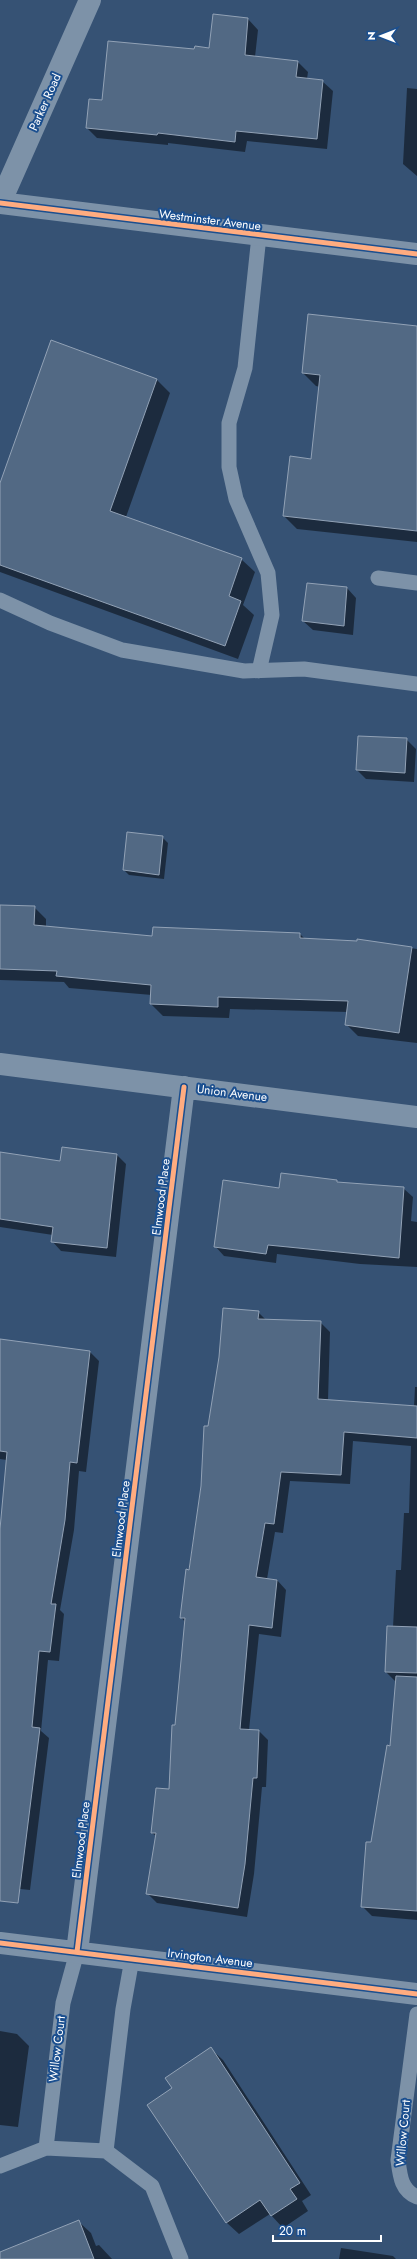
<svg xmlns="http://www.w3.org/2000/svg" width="417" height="2259" font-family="Jost,sans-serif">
  <rect width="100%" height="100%" fill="#365274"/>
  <!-- shadow -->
  <path fill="#0007" d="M213,15L248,19L258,30L255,57L298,62L308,72L307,79L322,81L333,91L327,149L247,141L245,152L168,143V145L97,138L87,128L103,101L195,50L210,49Z
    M407,88L417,89V176L403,164Z
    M417,327V542L297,529L284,516L312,460L320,387L316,386L303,373Z
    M52,341L157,380L170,393L126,517L241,559L255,572L243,605L254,615L238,659L0,572V486Z
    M347,588L356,598L353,635L313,630L303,621Z
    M406,739L416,749L414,782L366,779L357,770Z
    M162,837L168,843L164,879L129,875L124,870Z
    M0,906L34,907L46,919V927L153,937L300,934L305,939L358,942V940L417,949V1043L358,1036L346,1024L348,1012L230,1009L229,1018L163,1016L151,1004L152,995L69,988L64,982L0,980Z
    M0,1153L61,1162L117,1155L126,1164L116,1257L61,1251L52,1241L53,1235L0,1227Z
    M337,1181L339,1183L403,1188L413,1197L411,1221L417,1222V1267L360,1264L277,1254L276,1263L224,1256L215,1246L280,1189Z
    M258,1312L266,1320L320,1322L330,1332L328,1400L414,1407L415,1387H417V1920L372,1916L362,1906L391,1747L396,1682L386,1672L388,1627H393L396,1570H401L404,1513H409L411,1446L353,1441L350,1484L290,1481L283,1533L275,1532L267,1579L277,1580L286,1590L281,1637L259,1634L249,1730L259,1731L268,1740L266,1787H262L254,1874L247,1917L157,1903L147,1893L156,1836L152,1833L170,1790L185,1622L181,1617L202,1486L209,1427Z
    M0,1340L90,1352L99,1361L86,1472L79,1471L74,1530L60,1610L64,1614L59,1661L48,1660L41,1731L49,1738L30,1890L0,1887V1534L7,1460L0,1459Z
    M0,2031L17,2034L29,2046L18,2127L0,2125Z
    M211,2049L223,2060L311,2195L302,2201L308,2211L283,2228L270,2214L239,2234L227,2223L148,2105L174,2088Z
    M79,2222L91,2233L96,2246L99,2245L112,2259H0V2253Z
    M341,2248L393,2256L396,2259H339Z"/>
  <!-- building -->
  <path fill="#526984" stroke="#92a2b6" d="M213,14L248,18L245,55L298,61L296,77L323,80L317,139L236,131L235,142L158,133L157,135L86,128L89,99L102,100L108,41L194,49L195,46L209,48Z
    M308,314L417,326V531L283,516L290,456L311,459L320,375L302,373Z
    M51,340L157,379L110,511L242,558L229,596L241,601L225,646L0,565V483Z
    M307,583L347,587L344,626L302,621Z
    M358,736L407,738L405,773L356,770Z
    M127,832L163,836L159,875L123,870Z
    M0,905L35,906L34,925L152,936L153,927L300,933V938L357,941V939L412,947L399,1033L345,1025L348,1001L218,997V1007L150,1004L151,985L56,976L57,971L0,969Z
    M62,1147L117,1154L107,1248L51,1242L53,1227L0,1219V1152L60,1161Z
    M281,1173L337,1180V1182L404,1187L399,1258L268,1245L266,1254L214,1247L223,1180L279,1188Z
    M223,1308L259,1311L258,1319L321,1321L318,1399L417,1406V1438L344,1432L341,1475L281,1472L274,1524L265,1523L256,1577L277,1580L272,1628L249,1625L240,1729L259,1730L257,1778H253L245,1864L238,1908L146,1894L156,1833H151L156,1788L169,1789L172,1725H175L185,1618H180L186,1569L189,1570L201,1486L204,1426H208L219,1357Z
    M0,1339L90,1351L77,1463L70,1462L65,1520L51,1604H56L50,1652L39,1651L32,1727L40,1728L18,1903L0,1901V1529L7,1452L0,1451Z
    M387,1626L417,1627V1673L385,1672Z
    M396,1676L417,1677V1911L361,1907L366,1842H371L387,1745L390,1746Z
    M211,2047L300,2183L290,2189L297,2199L271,2216L260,2200L226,2223L147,2105L172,2088L165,2078Z
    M79,2220L94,2259H0V2252Z"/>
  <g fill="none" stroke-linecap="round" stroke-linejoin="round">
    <!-- lane -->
    <path stroke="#7d92a8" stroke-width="15" d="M378,578L417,583
      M0,600L50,623L122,650L244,671L304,669L417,684
      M259,671L272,615L268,573L236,499L229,467V423L245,368L259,236
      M417,2014L398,2160C400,2176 401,2190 417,2197
      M46,2148L63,2003L77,1952
      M106,2151L123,2009L132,1959
      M0,2166L46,2148L106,2151L152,2186L181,2259"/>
    <!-- street -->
    <path stroke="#7d92a8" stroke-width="22" d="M0,203L417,254
      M0,203L90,0
      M0,1064L417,1117
      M0,1943L417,1994
      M77,1952L184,1087"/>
    <defs>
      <path id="cycleway" d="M0,203L417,254
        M0,1943L417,1994
        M77,1952L184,1087"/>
    </defs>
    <!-- cycleway casing -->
    <use href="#cycleway" stroke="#1b4f8f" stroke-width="8"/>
    <!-- cycleway -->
    <use href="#cycleway" stroke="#ffac80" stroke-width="5"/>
  </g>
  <g text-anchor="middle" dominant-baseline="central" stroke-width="4" stroke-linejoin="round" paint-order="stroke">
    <!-- street labels -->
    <g font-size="12" fill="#fff" stroke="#1b4f8f">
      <text transform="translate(45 102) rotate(-66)">Parker Road</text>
      <text transform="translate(210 220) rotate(7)">Westminster Avenue</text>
      <text transform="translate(232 1093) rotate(7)">Union Avenue</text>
      <text transform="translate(161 1197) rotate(-83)">Elmwood Place</text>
      <text transform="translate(121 1519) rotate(-83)">Elmwood Place</text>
      <text transform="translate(81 1840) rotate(-83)">Elmwood Place</text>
      <text transform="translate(210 1958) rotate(7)">Irvington Avenue</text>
      <text transform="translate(57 2049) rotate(-83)">Willow Court</text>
      <text transform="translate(403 2133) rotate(-85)">Willow Court</text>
    </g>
  </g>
  <!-- north arrow -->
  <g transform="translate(381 36) rotate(270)" stroke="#1b4f8f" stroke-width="3" paint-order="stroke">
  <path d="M0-3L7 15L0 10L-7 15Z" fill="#ffffff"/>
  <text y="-6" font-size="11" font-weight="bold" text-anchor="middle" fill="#ffffff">N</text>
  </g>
  <!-- scale -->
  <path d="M273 2235v6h108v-6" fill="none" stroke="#ffffff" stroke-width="2"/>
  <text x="279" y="2235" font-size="12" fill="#ffffff" stroke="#1b4f8f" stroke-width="3" paint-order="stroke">20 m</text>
</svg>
